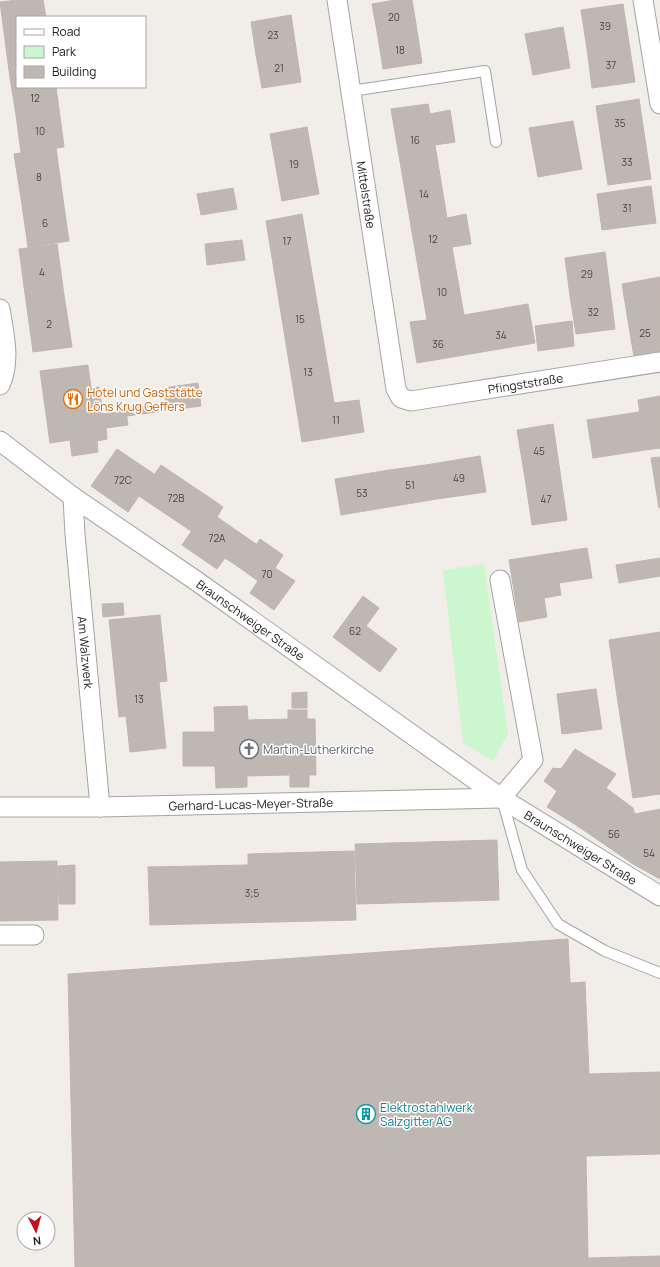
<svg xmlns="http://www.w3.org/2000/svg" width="660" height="1267" font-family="Manrope,sans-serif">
  <rect width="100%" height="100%" fill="#f1eeea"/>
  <!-- park -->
  <path fill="#ccf6cd" d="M484,564L508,733L493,761L463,743L443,570Z"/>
  <!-- building -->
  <path fill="#bfb7b2" stroke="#c2b5ad" d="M17,0H43L46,17H17V38L5,40L0,2Z
    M395,0H412L417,30L378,37L372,4Z
    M623,4L629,43L587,49L581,10Z
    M291,15L296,48L256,55L251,22Z
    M563,27L570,68L533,75L525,34Z
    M417,30L422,63L383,69L378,37Z
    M17,38V77L10,78L5,40Z
    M629,43L635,82L592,88L587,49Z
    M296,48L301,82L262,88L256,55Z
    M17,77V87H56L59,109L16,115L10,78Z
    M639,99L645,139L602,146L596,106Z
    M428,104L430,114L450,110L455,142L435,145L447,218L466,214L471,244L452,247L464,315L528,304L535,343L417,363L410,322L427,320L391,109Z
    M59,109L64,147L21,153L16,115Z
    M573,121L582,169L538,177L529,128Z
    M307,127L319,194L282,201L270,134Z
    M645,139L651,179L608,185L602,146Z
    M56,148L63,199L22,205L14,154Z
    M651,186L656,223L602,230L597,194Z
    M233,188L237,209L201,215L197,194Z
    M63,199L69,241L28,247L22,205Z
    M302,214L334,403L359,400L364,432L302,442L266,221Z
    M242,240L245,260L207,265L205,244Z
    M57,244L64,295L26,301L19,249Z
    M605,252L610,290L570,296L565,258Z
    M660,277V352L634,357L622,284Z
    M610,290L615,329L576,334L570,296Z
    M64,295L72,347L33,352L26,301Z
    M572,321L574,346L538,351L535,326Z
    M88,365L91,388L99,387L103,414L126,411L128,425L106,428L107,439L97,441L98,452L72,456L70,440L50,443L40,371Z
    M198,383L201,406L127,416L126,408L166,403L164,388Z
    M660,396V448L645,450L638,400Z
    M639,412L645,450L593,458L587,420Z
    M553,424L560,472L525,478L517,430Z
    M117,449L154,474L128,512L91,486Z
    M480,456L486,492L437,499L432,464Z
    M660,457V483H655L651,458Z
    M432,464L437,499L389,507L383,471Z
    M161,465L213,500L191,531L139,496Z
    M383,471L389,507L341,515L335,479Z
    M560,472L567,520L532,525L525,478Z
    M655,483H660V508H659Z
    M213,500L223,507L217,517L256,544L240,568L225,558L217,569L182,545Z
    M260,539L283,555L275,568L295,581L274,610L250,593L258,581L240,568Z
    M587,548L592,578L559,583L561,595L544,598L547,617L519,622L509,560Z
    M660,558V576L619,583L616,565Z
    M363,596L379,608L366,626L397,649L380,672L333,637Z
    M123,603L124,615L103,617L102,604Z
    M160,615L167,681L159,682L166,748L130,752L126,716L119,717L109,620Z
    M660,632V689L617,696L609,640Z
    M596,689L602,729L562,734L557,694Z
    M660,689V730L623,735L617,696Z
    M307,692V708H292V693Z
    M247,706L248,720L288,719V710H307V719H315L316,775H309V787H290V775L247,776V787L216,788L215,766H183V732H215L214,707Z
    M660,730V794L633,798L623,735Z
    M575,749L616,774L606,788L576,825L547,807L557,791L544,781L553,768L561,769Z
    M606,788L633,808L642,842L633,864L576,825Z
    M660,809V879L633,864L642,842L635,814Z
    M497,840L499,900L357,904L355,844Z
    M354,851L356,920L150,925L148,867L248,865V854Z
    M57,861L58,920L0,921V862Z
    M75,865V904H59L58,866Z
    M568,939L570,983L585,982L589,1074L660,1072V1154L586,1156L588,1258L660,1256V1267H75L68,974Z"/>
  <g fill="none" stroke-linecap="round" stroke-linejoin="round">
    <defs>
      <path id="service" d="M351,91L485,71L496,142
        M502,799L522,870L558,924L605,951L660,973"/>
      <g id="minor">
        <path id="s1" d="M337,0L396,389L401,398L411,401L660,362"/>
        <path d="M643,0L660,104"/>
        <path d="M0,309C4,334 11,361 0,385"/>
        <path id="s2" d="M0,441L73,497L195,580L501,798L660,896"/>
        <path id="s3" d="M73,497L75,534L100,807"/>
        <path d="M500,580L533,760L501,798"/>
        <path id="s4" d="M0,807H100L501,798"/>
        <path d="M0,935H34"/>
      </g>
    </defs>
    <!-- service casing -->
    <use href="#service" stroke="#a3a3a3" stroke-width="12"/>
    <!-- minor casing -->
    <use href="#minor" stroke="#a3a3a3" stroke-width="21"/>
    <!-- service -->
    <use href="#service" stroke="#fff" stroke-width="10"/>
    <!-- minor -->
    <use href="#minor" stroke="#fff" stroke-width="19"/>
  </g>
  <!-- icons -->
  <defs>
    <symbol id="restaurant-ring" viewBox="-11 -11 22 22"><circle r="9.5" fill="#fff" stroke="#e8710a" stroke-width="1.5"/><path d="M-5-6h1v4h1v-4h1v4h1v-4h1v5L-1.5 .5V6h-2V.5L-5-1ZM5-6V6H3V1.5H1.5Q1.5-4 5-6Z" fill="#e8710a"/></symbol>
    <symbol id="church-ring" viewBox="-11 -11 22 22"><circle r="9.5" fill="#fff" stroke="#6b7280" stroke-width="1.5"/><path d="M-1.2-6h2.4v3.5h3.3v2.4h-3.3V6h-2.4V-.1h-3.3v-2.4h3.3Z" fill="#6b7280"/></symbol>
    <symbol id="building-ring" viewBox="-11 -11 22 22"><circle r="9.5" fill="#fff" stroke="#0f9aa8" stroke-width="1.5"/><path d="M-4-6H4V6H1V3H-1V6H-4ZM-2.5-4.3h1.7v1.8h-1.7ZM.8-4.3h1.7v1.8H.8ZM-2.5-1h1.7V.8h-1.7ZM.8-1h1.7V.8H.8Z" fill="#0f9aa8"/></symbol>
  </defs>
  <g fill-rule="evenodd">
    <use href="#restaurant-ring" x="62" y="388" width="22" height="22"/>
    <use href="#church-ring" x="238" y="738" width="22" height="22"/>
    <use href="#building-ring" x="355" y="1103" width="22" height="22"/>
  </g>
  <g text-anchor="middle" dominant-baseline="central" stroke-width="3" stroke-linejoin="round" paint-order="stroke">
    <!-- number labels -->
    <g font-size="10" fill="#494746">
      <text x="394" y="17">20</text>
      <text x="605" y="26">39</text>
      <text x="273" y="35">23</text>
      <text x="400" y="50">18</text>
      <text x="611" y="65">37</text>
      <text x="279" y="68">21</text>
      <text x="35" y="98">12</text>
      <text x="620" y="123">35</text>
      <text x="40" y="131">10</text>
      <text x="415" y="140">16</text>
      <text x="627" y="162">33</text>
      <text x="294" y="164">19</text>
      <text x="39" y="177">8</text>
      <text x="424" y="194">14</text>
      <text x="627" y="208">31</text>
      <text x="45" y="223">6</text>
      <text x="433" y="239">12</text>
      <text x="287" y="241">17</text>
      <text x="42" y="272">4</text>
      <text x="587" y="274">29</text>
      <text x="442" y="292">10</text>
      <text x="593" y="312">32</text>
      <text x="300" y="319">15</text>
      <text x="49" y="324">2</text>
      <text x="645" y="333">25</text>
      <text x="501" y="335">34</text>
      <text x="438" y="344">36</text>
      <text x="308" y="372">13</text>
      <text x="336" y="420">11</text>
      <text x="539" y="451">45</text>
      <text x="459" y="478">49</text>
      <text x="123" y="480">72C</text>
      <text x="410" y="485">51</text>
      <text x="362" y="493">53</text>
      <text x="176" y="498">72B</text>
      <text x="546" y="499">47</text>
      <text x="217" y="538">72A</text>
      <text x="267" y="574">70</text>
      <text x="355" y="631">62</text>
      <text x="139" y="699">13</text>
      <text x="614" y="834">56</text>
      <text x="649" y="853">54</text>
      <text x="252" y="893">3;5</text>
    </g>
    <!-- street labels -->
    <g font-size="12" fill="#222" stroke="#fff">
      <text stroke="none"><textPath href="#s1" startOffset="197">Mittelstraße</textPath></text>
      <text stroke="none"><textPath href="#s1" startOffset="530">Pfingststraße</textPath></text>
      <text stroke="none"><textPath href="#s2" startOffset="308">Braunschweiger Straße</textPath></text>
      <text stroke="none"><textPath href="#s3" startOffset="156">Am Walzwerk</textPath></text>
      <text stroke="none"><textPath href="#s4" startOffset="251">Gerhard-Lucas-Meyer-Straße</textPath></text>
      <text stroke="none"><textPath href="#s2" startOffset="709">Braunschweiger Straße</textPath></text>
    </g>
    <!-- food labels -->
    <g font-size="12" fill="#c56008" stroke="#fff" text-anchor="start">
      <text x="87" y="392">Hotel und Gaststätte<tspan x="87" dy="14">Löns Krug Geffers</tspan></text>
    </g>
    <!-- worship labels -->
    <g font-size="12" fill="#5b616d" stroke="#fff" text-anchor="start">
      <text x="263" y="749">Martin-Lutherkirche</text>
    </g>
    <!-- culture labels -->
    <g font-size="12" fill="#0d838f" stroke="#fff" text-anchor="start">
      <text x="380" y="1107">Elektrostahlwerk<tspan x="380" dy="14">Salzgitter AG</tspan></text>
    </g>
  </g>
  <!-- legend -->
  <rect x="16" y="16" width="130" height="72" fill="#ffffff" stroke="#a7a7a7"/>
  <rect x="24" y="29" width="20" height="6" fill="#ffffff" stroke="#a7a7a7"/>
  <text x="52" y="36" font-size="12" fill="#222222">Road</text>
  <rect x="24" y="46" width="20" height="12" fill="#ccf6cd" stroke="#a7a7a7"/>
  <text x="52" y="56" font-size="12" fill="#222222">Park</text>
  <rect x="24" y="66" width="20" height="12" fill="#bfb7b2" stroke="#a7a7a7"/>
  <text x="52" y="76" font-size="12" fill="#222222">Building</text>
  <!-- north arrow -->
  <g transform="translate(36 1231) rotate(174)"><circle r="19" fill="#ffffff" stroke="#a7a7a7"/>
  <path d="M0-3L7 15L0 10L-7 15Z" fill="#c3111c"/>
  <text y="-6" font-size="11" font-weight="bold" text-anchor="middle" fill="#222222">N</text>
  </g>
</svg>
